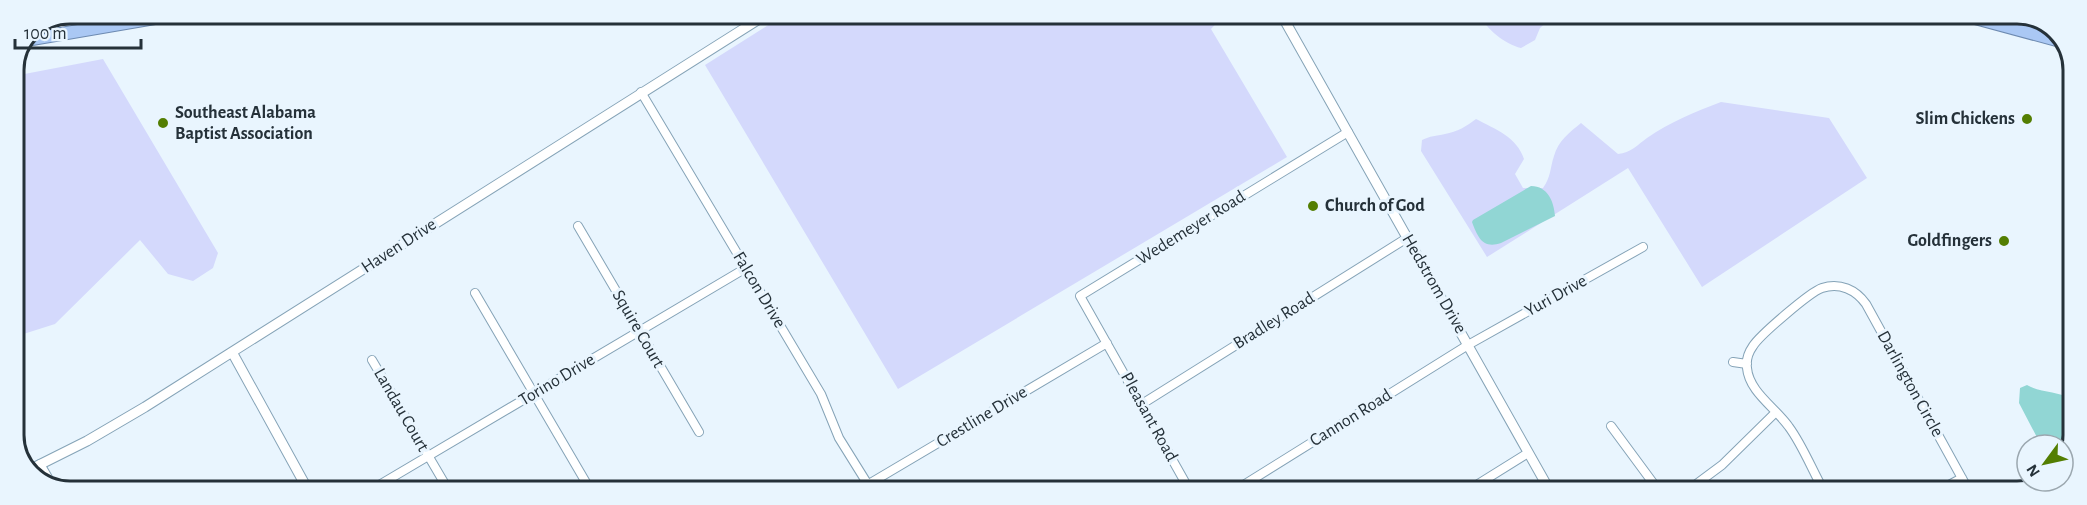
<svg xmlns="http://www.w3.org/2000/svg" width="2087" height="505" font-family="'Alegreya Sans',sans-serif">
  <rect width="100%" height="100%" fill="#e9f5fe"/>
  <!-- green -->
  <path fill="#d4d9fc" d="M786,14H1225L1211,29L1287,157L898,389L705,65Z
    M1479,14H1556L1540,28L1535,40L1521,48C1505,44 1487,30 1479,14Z
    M103,59L218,253L213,268L193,281L168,274L140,240L55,324L14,337V76Z
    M1721,102L1829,118L1867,178L1702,287L1628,168L1487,257L1421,151L1422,140C1430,136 1436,136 1445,134C1457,132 1467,126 1476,119C1495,129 1517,137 1524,159L1515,174L1523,188H1543C1551,177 1550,168 1554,156C1558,141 1570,132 1581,123L1618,154C1631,153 1637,145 1647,138C1670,122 1695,112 1721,102Z"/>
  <!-- water -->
  <path fill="#91d6d4" d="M1531,186C1548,186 1554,202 1555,216L1501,243C1483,249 1478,238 1472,222L1473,220Z
    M2027,385C2041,393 2058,391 2072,399V447L2063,463V445H2041L2019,403L2020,388Z"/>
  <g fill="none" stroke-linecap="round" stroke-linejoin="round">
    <defs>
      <path id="minor" d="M97,14L100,26
        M641,92L821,394L839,438L872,491
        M578,226L699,432
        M475,293L591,491
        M372,360L449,491
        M1733,362L1747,364
        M1142,404L1407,238
        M1611,426L1659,491
        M40,464L54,488
        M338,491H350
        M366,491L381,484L746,268
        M857,491L1107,343
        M1097,491L1101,489
        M1190,491L1080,296L1348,132
        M1234,491L1468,345L1643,247
        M1467,491L1528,453
        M1687,491L1722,465L1776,412
        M1824,491C1812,470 1803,446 1789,427C1776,408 1749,392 1747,368C1746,361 1748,353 1753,346C1760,335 1810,292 1822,288C1840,282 1856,290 1866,304L1969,491
        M1938,491L1962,478"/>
      <path id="tertiary" d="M1281,14L1550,491
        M232,352L308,490
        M27,471L87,441L145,407L767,14"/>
      <path id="trunk" d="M1964,15L2064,42
        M26,40L178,14"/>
    </defs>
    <!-- minor casing -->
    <use href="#minor" stroke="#85a3b7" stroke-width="10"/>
    <!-- tertiary casing -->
    <use href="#tertiary" stroke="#85a3b7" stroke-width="11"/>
    <!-- trunk casing -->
    <use href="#trunk" stroke="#6d8ab1" stroke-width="14"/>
    <!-- minor -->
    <use href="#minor" stroke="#fff" stroke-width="8"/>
    <!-- tertiary -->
    <use href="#tertiary" stroke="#fff" stroke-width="9"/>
    <!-- trunk -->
    <use href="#trunk" stroke="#aac8f4" stroke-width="12"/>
  </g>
  <!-- markers -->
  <g fill="#537e02" stroke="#e9f5fe" stroke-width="2">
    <circle cx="2027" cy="119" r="6"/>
    <circle cx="163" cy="123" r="6"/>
    <circle cx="1313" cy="206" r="6"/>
    <circle cx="2004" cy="241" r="6"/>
  </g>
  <g text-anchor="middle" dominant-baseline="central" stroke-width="6" stroke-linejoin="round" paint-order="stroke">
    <!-- poi labels -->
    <g font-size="18" font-weight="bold" fill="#253139" stroke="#e9f5fe" text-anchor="start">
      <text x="175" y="113">Southeast Alabama<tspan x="175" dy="21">Baptist Association</tspan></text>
      <text x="2015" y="119" text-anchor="end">Slim Chickens</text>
      <text x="1325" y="206">Church of God</text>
      <text x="1992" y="241" text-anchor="end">Goldfingers</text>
    </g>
    <!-- street labels -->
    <g font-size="18" fill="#253139" stroke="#e9f5fe">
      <text transform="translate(1191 228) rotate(-32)">Wedemeyer Road</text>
      <text transform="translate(399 246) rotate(-33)">Haven Drive</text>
      <text transform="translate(1434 284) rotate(60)">Hedstrom Drive</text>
      <text transform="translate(759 290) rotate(59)">Falcon Drive</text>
      <text transform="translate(1556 296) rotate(-29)">Yuri Drive</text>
      <text transform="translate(1274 321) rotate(-32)">Bradley Road</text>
      <text transform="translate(638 329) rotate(60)">Squire Court</text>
      <text transform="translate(557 380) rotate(-31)">Torino Drive</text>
      <text transform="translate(1910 384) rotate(61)">Darlington Circle</text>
      <text transform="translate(401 410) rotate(60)">Landau Court</text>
      <text transform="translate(982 417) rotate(-31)">Crestline Drive</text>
      <text transform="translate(1149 417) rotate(61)">Pleasant Road</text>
      <text transform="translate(1351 418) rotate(-32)">Cannon Road</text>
    </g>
  </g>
  <!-- crop -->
  <path d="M0 0H2087V505H0ZM70 24H2017A46 46 0 0 1 2063 70V435A46 46 0 0 1 2017 481H70A46 46 0 0 1 24 435V70A46 46 0 0 1 70 24Z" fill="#e9f5fe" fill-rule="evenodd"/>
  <path fill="none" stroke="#253139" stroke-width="3" d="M70 24H2017A46 46 0 0 1 2063 70V435A46 46 0 0 1 2017 481H70A46 46 0 0 1 24 435V70A46 46 0 0 1 70 24Z"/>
  <!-- north arrow -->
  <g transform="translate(2045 463) rotate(237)"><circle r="28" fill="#e9f5fe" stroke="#9ba7af" stroke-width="1.5"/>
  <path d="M0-4.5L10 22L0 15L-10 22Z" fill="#537e02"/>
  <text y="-9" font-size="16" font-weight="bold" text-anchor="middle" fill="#253139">N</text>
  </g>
  <!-- scale -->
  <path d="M15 39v9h126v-9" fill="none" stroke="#253139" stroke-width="3"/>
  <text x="24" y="39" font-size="18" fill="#253139" stroke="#e9f5fe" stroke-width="4.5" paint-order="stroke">100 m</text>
</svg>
